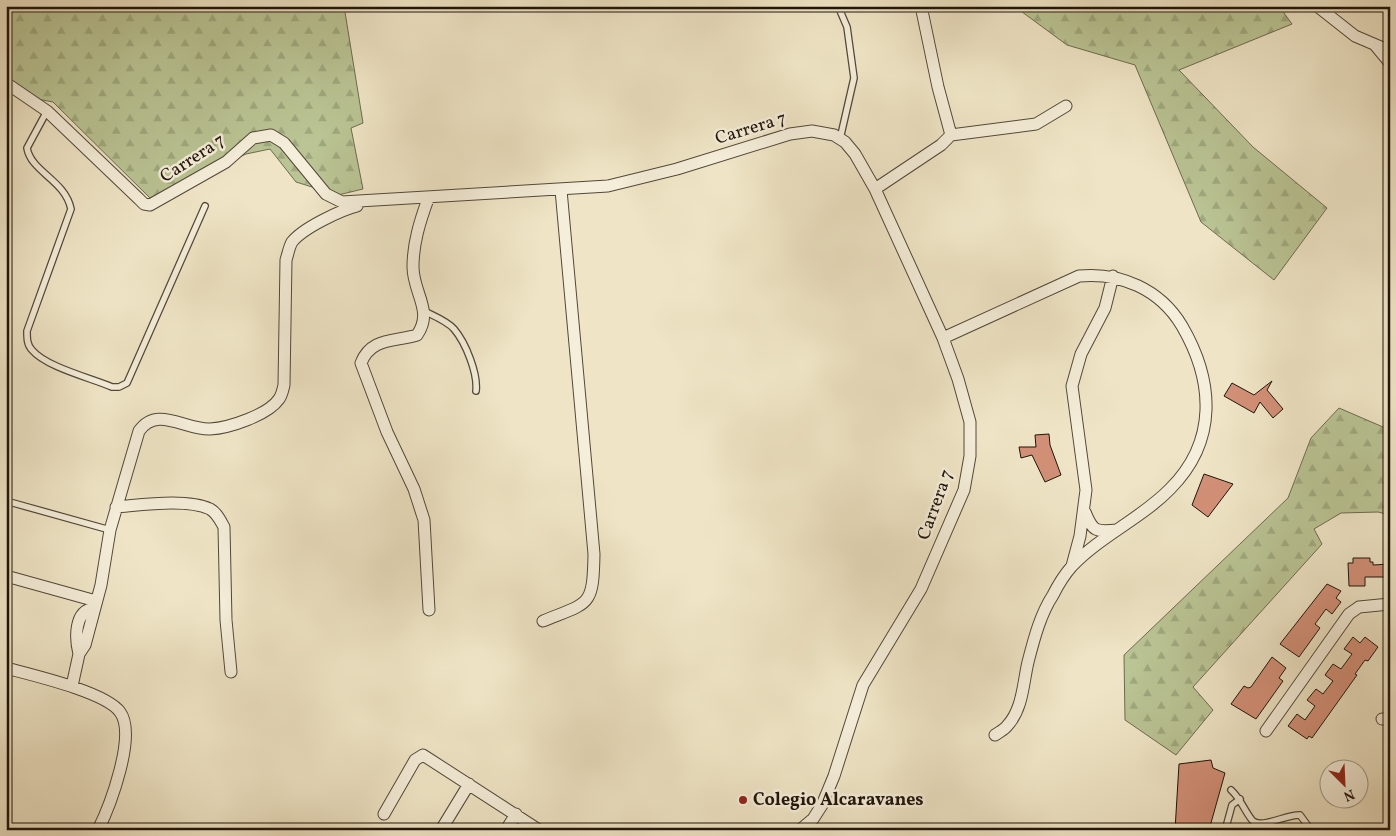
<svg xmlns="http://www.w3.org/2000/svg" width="1396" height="836" font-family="Vollkorn,serif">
  <defs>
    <pattern id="forest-firs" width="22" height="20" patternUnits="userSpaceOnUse" patternTransform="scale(1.25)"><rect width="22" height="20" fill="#bac494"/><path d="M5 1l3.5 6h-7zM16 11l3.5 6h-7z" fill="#9fa87e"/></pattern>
  </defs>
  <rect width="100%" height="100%" fill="#efe5c6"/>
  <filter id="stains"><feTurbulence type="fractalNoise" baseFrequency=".004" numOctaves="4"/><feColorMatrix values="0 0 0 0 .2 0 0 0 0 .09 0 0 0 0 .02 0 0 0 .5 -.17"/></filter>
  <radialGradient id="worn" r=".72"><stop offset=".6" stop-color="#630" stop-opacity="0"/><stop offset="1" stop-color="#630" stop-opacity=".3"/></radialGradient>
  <!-- forest -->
  <path fill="url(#forest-firs)" stroke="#6c6c4f" d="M6,6H344L363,123L351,128L363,189L338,195L296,182L270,149L246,154L150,198L53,102L6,93Z
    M1014,6H1279L1292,24L1179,70L1253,147L1327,208L1274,280L1201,222L1135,65L1067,45Z
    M1339,408L1390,430V515L1378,512L1341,513L1314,529L1322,544L1193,687L1213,710L1176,755L1125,720L1124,655L1288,498L1311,438Z"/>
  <!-- building -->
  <path fill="#d39078" stroke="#1e140a" d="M1272,381L1267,390L1283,409L1273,418L1260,402L1254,413L1224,396L1232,383L1254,395Z
    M1049,434L1050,445L1061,475L1045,482L1032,455L1021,458L1019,447H1036L1035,435Z
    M1204,474L1233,484L1208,517L1192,505Z
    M1353,558H1370V562H1373V565L1390,564V577H1365V586H1349L1348,563H1353Z
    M1327,584L1341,591L1336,598L1341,602L1332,614L1326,609L1315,624L1320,628L1299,657L1280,644Z
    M1353,637L1360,643L1365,637L1378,647L1368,661L1365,660L1355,674L1357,675L1312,738L1309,736L1307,739L1288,726L1297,714L1305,720L1315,706L1307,700L1316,689L1323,694L1333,681L1325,675L1333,664L1341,669L1352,654L1344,649Z
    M1272,657L1286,668L1279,678L1283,681L1256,719L1231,704L1244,686L1248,688L1251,687Z
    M1211,760L1213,768L1225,773L1209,830H1175L1179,764Z"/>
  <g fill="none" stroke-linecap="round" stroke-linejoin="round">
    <defs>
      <path id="service" d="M838,6L847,27L854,78L840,139
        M47,111L27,148C31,172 65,180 71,209L27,331C27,338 27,345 32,350C46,367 91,378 112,387H119L127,383L205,206
        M424,311C434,316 447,321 454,329C466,343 478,374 476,391
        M6,501L110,530
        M1231,790C1241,799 1244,810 1252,820C1260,830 1287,814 1300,815L1311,830
        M1226,827L1232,805L1240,799"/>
      <path id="minor" d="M921,6L938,87L951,135
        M1317,6L1355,36L1390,51
        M1375,45L1390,63
        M6,83L47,111L139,199L144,204L150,205L226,162L253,138L271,135L284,143L326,194L342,202L608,186L677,169L790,134L812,131L834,135L845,142L855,154L875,189L943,338L958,379L970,422V456L964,490L921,589L863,685L834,776L822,805L813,819L800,830
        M875,189L941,145L951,135L1036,124L1066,106
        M428,199C420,221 413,243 413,267C413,293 434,311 417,335C395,342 371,337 361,363L387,432L414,489L424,520L429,610
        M943,338L1079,276C1120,272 1160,289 1182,326C1214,381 1218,441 1170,489C1142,518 1099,537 1072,566C1065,574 1058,585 1053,595C1040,615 1034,639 1028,662C1023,683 1023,709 1007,726C1004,730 999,732 995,735
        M116,507C141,505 187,498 210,509C217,513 220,520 224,527L226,620L231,672
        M1085,512C1093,532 1096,532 1117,530
        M1072,566L1080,536L1086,490L1072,386L1081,354L1105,308L1113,276
        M6,576L96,601
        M543,621C590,602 593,607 594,554L561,190
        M79,654C75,638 74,611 94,608
        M6,668C32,675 106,692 120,712C137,735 110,806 98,830
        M72,686L79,654L85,645L101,585L110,530L139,431C157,405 185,430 210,429C229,428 268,415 279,399C282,395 283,389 284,385L286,260C288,254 289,247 292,242C303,228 341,210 357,206
        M1382,719H1390
        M1266,731L1349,614L1359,607L1390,604
        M384,814L415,760L423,755L539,830
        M441,830L469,784
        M506,830L516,814"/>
    </defs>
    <!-- service casing -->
    <use href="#service" stroke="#524839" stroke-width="8"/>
    <!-- minor casing -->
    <use href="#minor" stroke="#524839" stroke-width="13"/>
    <!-- service -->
    <use href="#service" stroke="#f5eeda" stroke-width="5.5"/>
    <!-- minor -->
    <use href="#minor" stroke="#f5eeda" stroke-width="11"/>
  </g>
  <!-- markers -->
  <circle fill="#8f2418" stroke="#f5eeda" stroke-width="2" cx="743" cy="800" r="5"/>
  <g text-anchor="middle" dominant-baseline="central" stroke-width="5" stroke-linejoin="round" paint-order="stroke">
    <!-- street labels -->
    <g font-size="18" fill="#1e140a" stroke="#f5eeda">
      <text transform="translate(751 129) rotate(-17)">Carrera 7</text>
      <text transform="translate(193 159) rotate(-33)">Carrera 7</text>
      <text transform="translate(936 505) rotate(-70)">Carrera 7</text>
    </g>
    <!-- poi labels -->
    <g font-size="18" font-weight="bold" fill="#1e140a" stroke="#f5eeda" text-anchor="start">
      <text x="753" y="800">Colegio Alcaravanes</text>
    </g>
  </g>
  <!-- margin -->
  <rect width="1396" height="836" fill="none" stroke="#efe5c6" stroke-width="25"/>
  <rect x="8" y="8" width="1381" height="821" fill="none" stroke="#1e140a" stroke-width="2.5"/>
  <rect x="12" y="12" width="1371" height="811" fill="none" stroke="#1e140a"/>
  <!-- north arrow -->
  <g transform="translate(1344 784) rotate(156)"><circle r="24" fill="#f5eeda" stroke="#9f9787"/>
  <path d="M0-4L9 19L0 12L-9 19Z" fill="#8f2418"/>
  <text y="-8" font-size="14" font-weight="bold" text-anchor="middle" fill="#1e140a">N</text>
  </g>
  <rect width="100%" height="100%" filter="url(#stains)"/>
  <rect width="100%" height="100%" fill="url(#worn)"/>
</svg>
